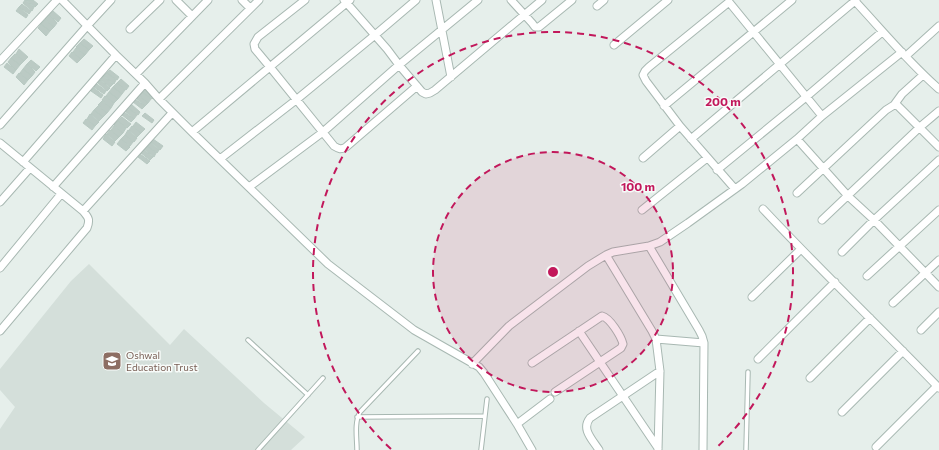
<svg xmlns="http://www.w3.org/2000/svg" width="939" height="450" font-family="Commissioner,sans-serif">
  <rect width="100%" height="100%" fill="#e6efeb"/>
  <!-- built -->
  <path fill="#d4dfda" d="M89,264L170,345L184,329L264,403L305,437L291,450H0V429L15,407L0,390V369L71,281Z"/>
  <!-- building -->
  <path fill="#bbcac4" stroke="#b8c9c2" d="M25,0L34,7L32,11L23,3Z
    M26,0H33L38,4L35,7Z
    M22,4L31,11L29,14L19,7Z
    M19,7L28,15L26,18L16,11Z
    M53,11L61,18L58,22L49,15Z
    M49,15L57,23L54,27L45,19Z
    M45,20L54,27L50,31L41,24Z
    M41,24L50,31L46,36L38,28Z
    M84,39L93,46L89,50L80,43Z
    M80,43L89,50L85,55L76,47Z
    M76,48L85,55L81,59L73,52Z
    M19,49L28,57L24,61L16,54Z
    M72,52L81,59L77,63L69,56Z
    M15,54L24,61L20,65L11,58Z
    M11,58L20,65L16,70L8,62Z
    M31,60L40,67L36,71L27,64Z
    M7,63L16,70L13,74L4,67Z
    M27,64L35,72L32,76L23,69Z
    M23,69L32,76L28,80L20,73Z
    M110,70L119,77L117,80L107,73Z
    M19,73L28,80L24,85L16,77Z
    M107,73L116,80L114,84L104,76Z
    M103,76L113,84L110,87L101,80Z
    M121,79L129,86L126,90L117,83Z
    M100,80L110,88L107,91L98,83Z
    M117,83L125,90L122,94L113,87Z
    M97,84L106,91L104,94L94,87Z
    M113,87L122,94L118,99L109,92Z
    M94,88L103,95L101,98L91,91Z
    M145,88L155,96L152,99L142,92Z
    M109,92L118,99L114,103L106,96Z
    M142,92L151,99L148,103L139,95Z
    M138,95L148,103L145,106L136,98Z
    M105,96L114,103L111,108L102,100Z
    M135,99L145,106L142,109L133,102Z
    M102,101L111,108L107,113L98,105Z
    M131,104L140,112L138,115L128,108Z
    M98,106L107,113L103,117L94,110Z
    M128,108L137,115L134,119L125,111Z
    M94,110L103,117L99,121L91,114Z
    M124,112L134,119L131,122L122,115Z
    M145,113L154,120L152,123L142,116Z
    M90,114L99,122L95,126L87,119Z
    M122,117L131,124L127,128L118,121Z
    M86,119L95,126L92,130L83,123Z
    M118,121L126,128L123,133L114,125Z
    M136,122L145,129L141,133L133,126Z
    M114,126L123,133L119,137L111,130Z
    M132,126L141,133L137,137L129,130Z
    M110,130L119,137L115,141L107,134Z
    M128,130L137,138L134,142L125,135Z
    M106,134L115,142L112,146L103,139Z
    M125,135L133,142L130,146L121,139Z
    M121,139L130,147L126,151L117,144Z
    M153,139L163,146L160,150L151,142Z
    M150,142L159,150L157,153L147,146Z
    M147,146L156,153L154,157L144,149Z
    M144,150L153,157L150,160L141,153Z
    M140,154L150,161L147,164L138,157Z"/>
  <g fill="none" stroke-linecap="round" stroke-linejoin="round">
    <defs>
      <path id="lane" d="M248,340L308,395
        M357,417L485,416
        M258,450L323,378
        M357,450C357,438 354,423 360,412L418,351
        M481,450L487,399
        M746,450L748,372"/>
      <path id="street" d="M62,0L116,55L145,83L159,99L192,132L328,264L414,330L479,367L484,373L517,424L532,450
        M176,0L192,16
        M242,0L250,8
        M305,0L258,37L254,44L255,49L270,67L334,146C339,149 341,150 346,147L417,86
        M344,0L387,49L399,65L422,92L426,94L430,93L435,90L542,0
        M436,0L451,77
        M511,0L532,23L535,27H539L572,0
        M854,0C882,30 908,62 939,89
        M597,6L604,0
        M130,29L160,0
        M614,45L668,0
        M906,56L939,26
        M0,61L57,0
        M136,74L208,0
        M159,99L259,0
        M894,105L902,94L923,75
        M664,106L792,0
        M822,116L797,139L848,196L874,220L842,252
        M0,125L87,26L111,0
        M192,132L350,0
        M691,139L856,0
        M0,143L83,211C89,218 90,220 87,228L0,331
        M643,158L680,126
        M220,159L296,100L375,35L416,0
        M939,160L874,220L939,287
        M23,162L116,55
        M717,170L806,97L882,32
        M53,187L145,83
        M249,187L323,132L399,65L478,0
        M735,189L680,126L646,81L643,75L645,71L649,67L729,2L822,116L902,52
        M797,193L886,110L894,105L898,106L939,147
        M0,202L30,168
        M763,209C820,270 881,328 939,388
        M642,210L707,158
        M83,211L172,113
        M822,220L920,127L939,111
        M649,246L699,330L702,336L704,343L703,450
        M606,255L652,331L656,339L660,371L658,450
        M0,268L61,194
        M867,276L939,210
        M752,297L801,249
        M893,303L939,260
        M921,330L939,312
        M579,331L658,448
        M656,339L704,343
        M758,359L835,282
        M532,363L602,316C610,318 621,336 623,344L621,348L555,392
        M472,364L509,326L588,266L606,255L613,252L649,246L660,242L688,223L742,184L797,139
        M810,378L870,318
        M842,412L903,351
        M517,424L550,399
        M876,447L937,386
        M599,450C592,439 581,429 590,418L660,371"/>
    </defs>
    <!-- lane casing -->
    <use href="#lane" stroke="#a8b8b2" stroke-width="5.5"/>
    <!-- street casing -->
    <use href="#street" stroke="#a8b8b2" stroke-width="9"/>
    <!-- lane -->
    <use href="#lane" stroke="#fff" stroke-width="3.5"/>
    <!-- street -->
    <use href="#street" stroke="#fff" stroke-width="7"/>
  </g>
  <!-- distance rings -->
  <circle cx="553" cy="272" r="120" fill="#c2185b" fill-opacity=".12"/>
  <g fill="none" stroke="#c2185b" stroke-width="2" stroke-dasharray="7 5">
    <circle cx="553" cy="272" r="120"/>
    <path d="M391 449A240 240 0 1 1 715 449"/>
  </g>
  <!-- icons -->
  <defs>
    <symbol id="school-square" viewBox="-11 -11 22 22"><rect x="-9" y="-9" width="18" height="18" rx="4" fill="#8d6e63" stroke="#f7fbf9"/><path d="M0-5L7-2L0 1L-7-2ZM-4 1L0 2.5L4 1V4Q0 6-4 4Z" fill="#fff"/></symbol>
  </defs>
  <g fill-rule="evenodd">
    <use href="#school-square" x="101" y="350" width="22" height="22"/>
  </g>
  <g text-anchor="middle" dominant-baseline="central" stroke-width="3" stroke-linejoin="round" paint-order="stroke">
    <!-- education labels -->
    <g font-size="10" fill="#785e54" stroke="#f7fbf9" text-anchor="start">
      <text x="126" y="355">Oshwal<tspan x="126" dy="12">Education Trust</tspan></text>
    </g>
  </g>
  <circle cx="553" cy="272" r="6" fill="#c2185b" stroke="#f7fbf9" stroke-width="2"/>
  <g font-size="12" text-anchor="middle" font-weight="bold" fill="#c2185b" stroke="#f7fbf9" stroke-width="3" stroke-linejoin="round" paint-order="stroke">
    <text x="723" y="106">200 m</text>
    <text x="638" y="191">100 m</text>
  </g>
</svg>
